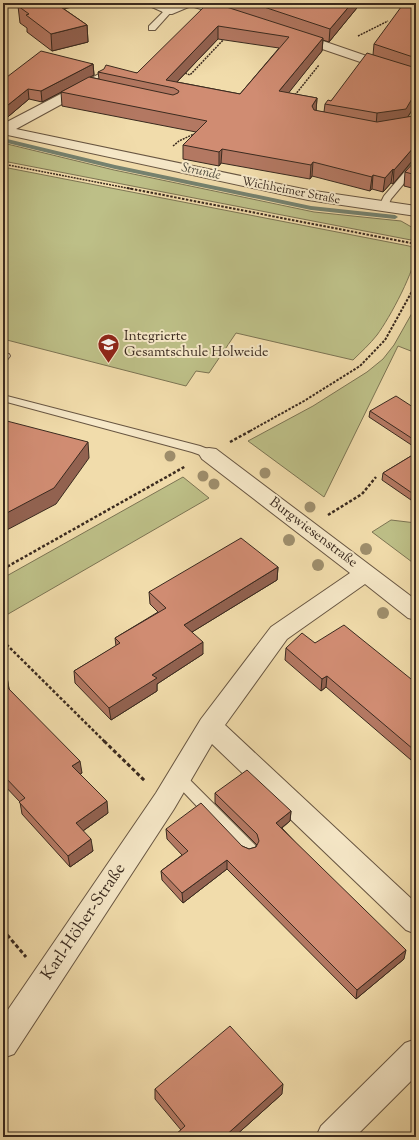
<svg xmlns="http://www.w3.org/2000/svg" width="419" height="1140" font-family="'Sorts Mill Goudy',serif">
  <rect width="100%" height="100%" fill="#f1dcab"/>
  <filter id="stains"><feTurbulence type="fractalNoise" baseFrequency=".005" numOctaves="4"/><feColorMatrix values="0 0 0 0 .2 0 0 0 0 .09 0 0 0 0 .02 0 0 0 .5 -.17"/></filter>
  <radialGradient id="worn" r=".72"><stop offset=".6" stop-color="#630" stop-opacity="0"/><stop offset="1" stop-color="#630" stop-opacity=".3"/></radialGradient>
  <!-- green -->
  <path fill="#bdbf87" stroke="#7c7453" d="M3,143L114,170L314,212L401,221L415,229L411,240L3,161Z
    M3,167L409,246L416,249C417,268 389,319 377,335C370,344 361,352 353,360L236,333L209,373L196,371L186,386L3,339Z
    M416,306V353L398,346L324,497L248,441L313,406L367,372L383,359L394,345Z
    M183,477L209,498L3,617V578Z
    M391,520L416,523V565L372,532Z"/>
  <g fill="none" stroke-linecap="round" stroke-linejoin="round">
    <!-- stream -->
    <path fill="#75826f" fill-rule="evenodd" d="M3,138L115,165L311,206L395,215L398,217L395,219L311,210L115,169L3,142Z"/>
    <defs>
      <path id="service" d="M22,3H47C41,7 28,8 22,3Z
        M143,3H153L172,11L155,30H149V26L163,12Z
        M416,161V169L391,199L387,208H381L379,206L384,196L413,162Z
        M3,353L9,354L10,356L7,360L3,361Z
        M3,395L200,446L213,451L215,454L213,457L209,458L192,452L3,401Z
        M179,772L184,774L255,845L257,850L255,855L249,857L243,855L174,782L171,778L174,774Z"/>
      <path id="minor" d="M177,3H207L238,12L240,15L238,18L234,19L191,6L172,14H164L162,11L164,8Z
        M294,31L416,73V81L290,38L288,35L290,32Z
        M99,74L104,75L106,78L104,81L16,129L308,190L416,206V216L308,200L3,134V124Z
        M209,448L216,449L416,600V620L408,618L365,584L287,639L225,725L416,903V934L406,930L212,744L174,809L14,1054L3,1058V1017L156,793L201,719L271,627L350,573L202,459L199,454L202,449Z
        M416,1039V1076L355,1137H316L321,1126L405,1043Z"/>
    </defs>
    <!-- service casing -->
    <use href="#service" stroke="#685642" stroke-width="2"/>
    <!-- minor casing -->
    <use href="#minor" stroke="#685642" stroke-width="2"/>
    <!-- path-far3 -->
    <path stroke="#3a2a1f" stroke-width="1.5" stroke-dasharray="2 1" stroke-linecap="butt" d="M358,36L388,21
      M185,73L190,75L225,38
      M292,94L295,95L319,65
      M173,146L179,141L196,133
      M3,164L132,189"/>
    <!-- path-far2 -->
    <path stroke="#3a2a1f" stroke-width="2" stroke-dasharray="2.5 1.5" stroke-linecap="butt" d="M127,188L416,244
      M250,431L304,401L360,366L385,340L416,284"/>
    <!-- path-far1 -->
    <path stroke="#3a2a1f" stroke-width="2.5" stroke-dasharray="3 2" stroke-linecap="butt" d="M230,442L252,430
      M328,515L362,494L376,477
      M3,569L186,466
      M3,641L105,742"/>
    <!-- path -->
    <path stroke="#3a2a1f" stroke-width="3" stroke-dasharray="4 2.5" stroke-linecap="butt" d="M104,741L145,781
      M3,930L26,957"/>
    <!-- service -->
    <use href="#service" fill="#f6e8c8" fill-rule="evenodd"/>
    <!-- minor -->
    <use href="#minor" fill="#f6e8c8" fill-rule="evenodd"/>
  </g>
  <!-- trees -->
  <g fill="#9e8e6c">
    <circle cx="170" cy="456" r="5.5"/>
    <circle cx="265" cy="473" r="5.5"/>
    <circle cx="203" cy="476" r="5.5"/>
    <circle cx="214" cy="484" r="5.5"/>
    <circle cx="310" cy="507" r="5.5"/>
    <circle cx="289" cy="540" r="6"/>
    <circle cx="366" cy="549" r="6"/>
    <circle cx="318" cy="565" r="6"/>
    <circle cx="383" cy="613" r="6"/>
  </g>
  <!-- wall -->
  <path fill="#b37862" stroke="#3a2a1f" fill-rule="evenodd" d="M218,3H361L329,42L323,40L322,51L288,93L317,98L316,111L324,112L325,104L331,101L373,55L374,44L416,3V110H412L408,117L413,116L416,111V189L404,186L405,172L416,160L412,161L393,184L391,183L383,192L372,189L370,191L312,176L310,179L221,163L219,166L183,159V145L196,132L62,106L61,92L71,87L42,102L29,99L3,121V80L93,64L94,75L89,77L99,79L98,72L137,73L218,4ZM218,39L279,48L240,94L177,82Z
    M18,6L64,9L87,25L88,42L52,51L27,32V28L20,23Z
    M416,409V448L369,417L370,411Z
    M416,453V496L411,500L382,480L383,473Z
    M278,567L277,580L192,632L203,654L157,684V691L111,720L75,683L74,671L116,646L115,638L158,612L150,604L149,592Z
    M315,643L416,683V757L411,760L326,687L321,691L285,660L286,648Z
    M3,673L7,677L9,689L82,773L80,774L108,813L83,831L93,851L70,867L22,814L20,802L3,784Z
    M215,793L291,811L290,821L282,828L404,959L356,999L227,869L183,903L162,880L161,871L182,855L167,839L166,829L242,846L249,849L256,847L257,845L215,803Z
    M155,1089L282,1094L234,1137H173L181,1130L155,1099Z"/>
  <!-- shaded-wall -->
  <path fill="#926250" stroke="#3a2a1f" d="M66,3H90L46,13L45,8Z
    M352,3H361L329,42L330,29Z
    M87,25L88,42L52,51L51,34Z
    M218,26V39L171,88L166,80Z
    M323,38L322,51L279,105V91Z
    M93,64L94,75L42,102L41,91Z
    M28,89L29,99L3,121V109Z
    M416,96V110H412L404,123L376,126L377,113L413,97Z
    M317,98L316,112L311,119L312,106Z
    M414,147H416V160L412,161L393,184L394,170Z
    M222,149L221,163L219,166V152Z
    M313,162L312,176L310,179L311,165Z
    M393,169L391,183L383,192L385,178Z
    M373,175L372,189L370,191L372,177Z
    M88,442L89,458L56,504L3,532V515Z
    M416,490V496L411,500L412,493Z
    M278,567L277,580L184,637V625Z
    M203,642V654L157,684V691L111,720L109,708L152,675Z
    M327,676L326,687L321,691L322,679Z
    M7,677L9,689L3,693V680Z
    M416,747V757L411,760L413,749Z
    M80,761L82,773L74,778L72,766Z
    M107,801L108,813L77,835L76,823Z
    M291,811L290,821L275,833L276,823Z
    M91,839L93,851L70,867L68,856Z
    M227,860V869L183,903L182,893Z
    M406,950L404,959L356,999L357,990Z
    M283,1084L282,1094L234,1137H224Z"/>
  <!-- building -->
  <path fill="#d08c72" stroke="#3a2a1f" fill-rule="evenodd" d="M33,3H55L87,25L51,34L26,15L29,14L18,6Z
    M55,3H66L58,5Z
    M208,3H214L323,38L279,91L317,98L312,106L314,110L377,122L413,116L416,111V147H414L394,170L393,169L385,178L373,175L372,177L313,162L311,165L222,149L219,152L183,145L207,121L61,92L89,77L173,95L178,93L179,91L174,88L98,72L104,69L106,65L137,73ZM218,26L289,37L240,94L166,80Z
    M252,3H352L330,29Z
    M404,3H416V58L374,44Z
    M41,51L93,64L41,91L28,89L3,109V80Z
    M367,53L416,68V96L413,97L406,109L377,113L325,104L328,100L331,101Z
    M416,160V175L405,172Z
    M396,396L416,409V441L370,411Z
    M3,420L88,442L54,488L3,515Z
    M416,453V490L412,493L383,473Z
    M241,538L278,567L184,625L203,642L152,675L157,678L109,708L74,671L120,643L115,638L166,608L149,592Z
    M344,625L416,683V747L413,749L327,676L322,679L286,648L302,633L315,643Z
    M3,673L7,677L3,680Z
    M3,683L80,761L72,766L107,801L76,823L91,839L68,856L19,802L25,798L3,775Z
    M247,770L291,811L276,823L406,950L357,990L227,860L182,893L161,871L188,851L166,829L201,803L242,846L249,849L256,847L259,841L257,834L215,793Z
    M230,1026L283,1084L224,1137H173L185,1126L155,1089Z"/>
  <!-- icons -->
  <defs>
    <symbol id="school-pin" viewBox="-11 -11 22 30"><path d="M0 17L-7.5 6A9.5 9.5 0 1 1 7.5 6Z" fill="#8f2418" stroke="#f6e8c8"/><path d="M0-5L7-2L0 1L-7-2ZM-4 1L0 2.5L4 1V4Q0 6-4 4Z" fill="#fff"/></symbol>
  </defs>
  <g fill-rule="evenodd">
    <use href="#school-pin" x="96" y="332" width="25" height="34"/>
  </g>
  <g text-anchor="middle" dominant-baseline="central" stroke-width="4" stroke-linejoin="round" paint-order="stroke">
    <!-- far-street labels -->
    <g font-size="12" fill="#3a2a1f" stroke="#f6e8c8">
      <text transform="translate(291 191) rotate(11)">Wichheimer Straße</text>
    </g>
    <!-- far-water labels -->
    <g font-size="13" font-style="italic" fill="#524e40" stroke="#f6e8c8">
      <text transform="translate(201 172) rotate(12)">Strunde</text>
    </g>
    <!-- poi labels -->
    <g font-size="14" fill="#3a2a1f" stroke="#f6e8c8" text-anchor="start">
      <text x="124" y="337">Integrierte<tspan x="124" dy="16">Gesamtschule Holweide</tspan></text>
    </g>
    <!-- street labels -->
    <g font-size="14" fill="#3a2a1f" stroke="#f6e8c8">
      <text transform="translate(313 533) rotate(37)">Burgwiesenstraße</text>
    </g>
    <!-- near-street labels -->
    <g font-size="17" fill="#3a2a1f" stroke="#f6e8c8">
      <text transform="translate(84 922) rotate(-56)">Karl-Höher-Straße</text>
    </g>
  </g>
  <!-- margin -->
  <rect width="419" height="1140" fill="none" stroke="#f1dcab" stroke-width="16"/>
  <rect x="4" y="4" width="411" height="1132" fill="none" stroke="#3a2a1f" stroke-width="2"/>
  <rect x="8" y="8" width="403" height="1124" fill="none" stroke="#3a2a1f"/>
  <rect width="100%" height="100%" filter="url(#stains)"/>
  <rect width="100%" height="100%" fill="url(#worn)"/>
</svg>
